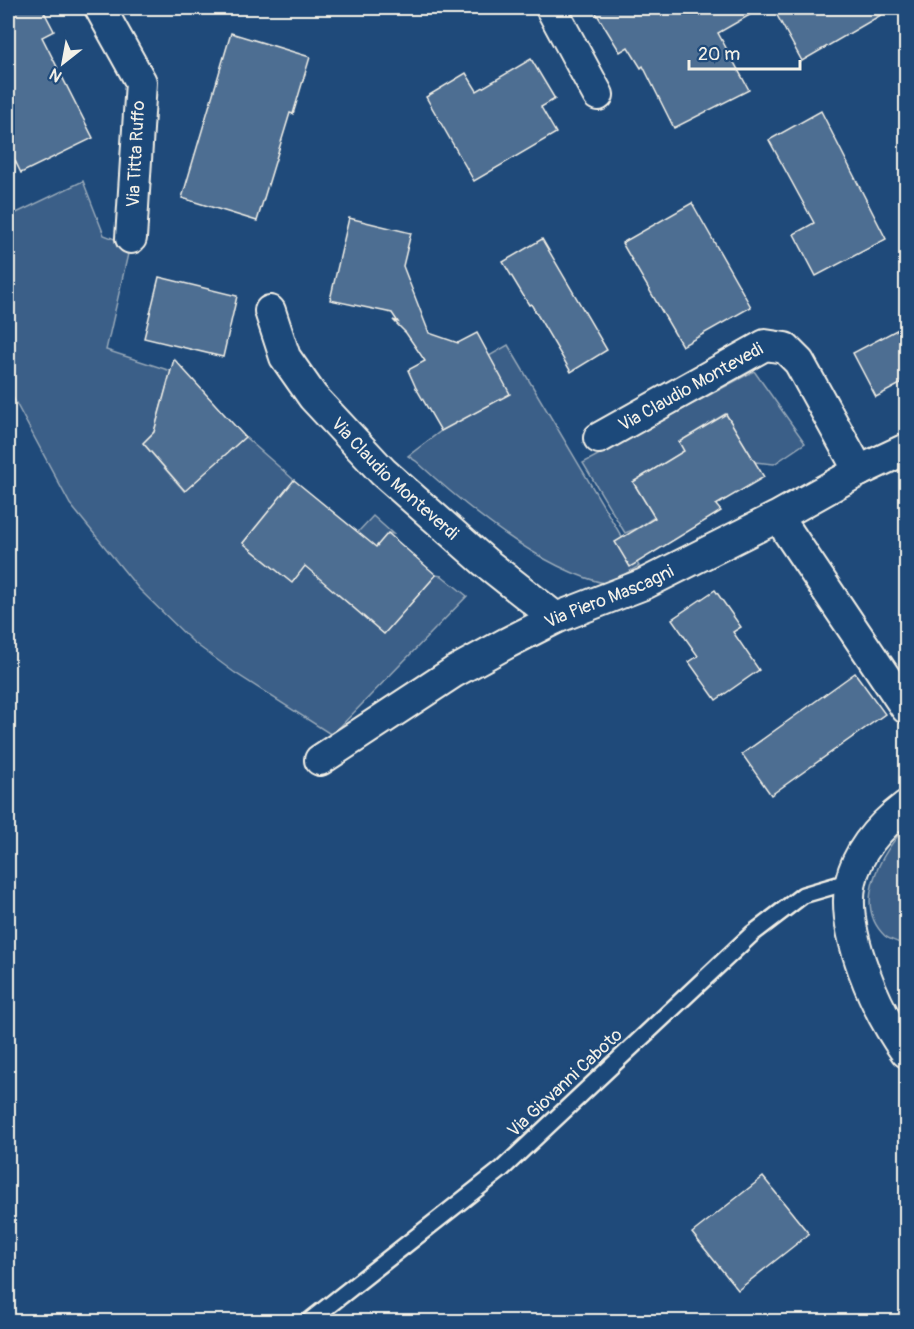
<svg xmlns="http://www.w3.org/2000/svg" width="914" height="1329" font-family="Pangolin,sans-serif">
  <rect width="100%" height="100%" fill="#1f4a7a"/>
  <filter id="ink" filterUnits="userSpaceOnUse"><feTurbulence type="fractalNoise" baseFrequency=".0167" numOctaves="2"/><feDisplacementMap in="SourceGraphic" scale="12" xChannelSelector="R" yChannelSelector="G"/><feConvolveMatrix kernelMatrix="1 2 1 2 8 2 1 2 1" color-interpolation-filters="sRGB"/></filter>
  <g filter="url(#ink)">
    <!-- green -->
    <path fill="#3a5f88" stroke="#97a8b8" stroke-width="1.5" d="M83,181L104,235L130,245L106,350L171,371L154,432L143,443L184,491L245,437L294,480L243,543L291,582L342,520L358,532L373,516L393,534L388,533L336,593L384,634L436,575L442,576L467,596L332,735L235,673L193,642L139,589L70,504L8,388V217Z
      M508,345L639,566L608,584C542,571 465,506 416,461L408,456L441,431L509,394L489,356Z
      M754,371L805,443L774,464L755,462L725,414L679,442L684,451L633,482L654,517L638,528L625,533L583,463Z
      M906,827V945C900,943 890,940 885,936C852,905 881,852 906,827Z"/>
    <!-- building -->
    <path fill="#4d6e92" stroke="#f4f1e8" stroke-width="1.5" d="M8,8H42L54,31L42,37L93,138L21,173L8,146Z
      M593,8H762L718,33L749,90L674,128L643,66L641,68L628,47L620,52Z
      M773,8H893L802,61Z
      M231,33L310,57L293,114L290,113L257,221L182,198Z
      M531,59L555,99L541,107L556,133L474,181L426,97L466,73L477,91Z
      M821,111L886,239L816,276L794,234L814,223L769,140Z
      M692,203L751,307L682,346L622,243Z
      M349,218L411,233L403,266L429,333L458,343L477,333L510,394L441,431L416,388L408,370L425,361L406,333L393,320L398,322L392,313L330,300Z
      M542,239L607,350L571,372L531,304L529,305L503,262Z
      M159,277L237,296L223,357L144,338Z
      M906,325V381L876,397L853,353Z
      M174,359L245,437L185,491L143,443L154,432Z
      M726,414L764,477L716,505L721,511L630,567L615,542L655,518L633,482L684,451L679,442Z
      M294,480L376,547L388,533L436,575L384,634L305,566L292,583L243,543Z
      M715,590L741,627L733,632L759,670L716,700L689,662L698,656L672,619Z
      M855,673L885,714L771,795L742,754Z
      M763,1177L809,1234L738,1290L692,1233Z"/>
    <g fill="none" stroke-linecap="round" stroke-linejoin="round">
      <defs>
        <path id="service" d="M308,1322L502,1169L752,934L803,895L851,881"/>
        <g id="minor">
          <path d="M100,8L141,82L131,238"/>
          <path d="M551,8L598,95"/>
          <path id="s1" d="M270,311L285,357L313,397L383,472L485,562L556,618"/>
          <path id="s2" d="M599,438L765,345L785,348L799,362L859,471"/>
          <path d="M788,532L906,708"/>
          <path id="s3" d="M320,760L454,672L507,643L556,618L644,584L777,517L859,471L906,449"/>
          <path d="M906,806C881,825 858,849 851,881C840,931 877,1012 906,1052"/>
        </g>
      </defs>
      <!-- service casing -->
      <use href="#service" stroke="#f4f1e8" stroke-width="20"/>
      <!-- minor casing -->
      <use href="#minor" stroke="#f4f1e8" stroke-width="34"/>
      <!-- service -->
      <use href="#service" stroke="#1f4a7a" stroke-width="15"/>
      <!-- minor -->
      <use href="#minor" stroke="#1f4a7a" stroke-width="30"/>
    </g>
  </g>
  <g text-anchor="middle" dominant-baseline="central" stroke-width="4.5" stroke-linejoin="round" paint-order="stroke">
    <!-- street labels -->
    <g font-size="18" fill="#f4f1e8" stroke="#1f4a7a">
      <text transform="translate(136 154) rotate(-87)">Via Titta Ruffo</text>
      <text stroke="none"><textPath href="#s2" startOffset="105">Via Claudio Montevedi</textPath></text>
      <text stroke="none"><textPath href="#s1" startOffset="213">Via Claudio Monteverdi</textPath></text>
      <text stroke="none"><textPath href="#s3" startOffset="333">Via Piero Mascagni</textPath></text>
      <text transform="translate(565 1083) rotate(-43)">Via Giovanni Caboto</text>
    </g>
  </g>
  <!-- margin -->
  <rect width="914" height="1329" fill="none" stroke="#1f4a7a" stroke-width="30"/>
  <rect x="15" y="15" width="884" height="1299" fill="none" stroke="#f4f1e8" stroke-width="2" filter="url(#ink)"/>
  <!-- north arrow -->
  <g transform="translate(63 63) rotate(211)" stroke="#1f4a7a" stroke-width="4.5" paint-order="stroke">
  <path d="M0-4.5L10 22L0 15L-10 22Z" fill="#f4f1e8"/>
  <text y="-9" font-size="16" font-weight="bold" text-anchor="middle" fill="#f4f1e8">N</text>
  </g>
  <!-- scale -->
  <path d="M689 60v9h111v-9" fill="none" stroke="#f4f1e8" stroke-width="3"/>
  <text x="698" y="60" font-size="18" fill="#f4f1e8" stroke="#1f4a7a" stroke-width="4.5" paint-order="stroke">20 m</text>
</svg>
